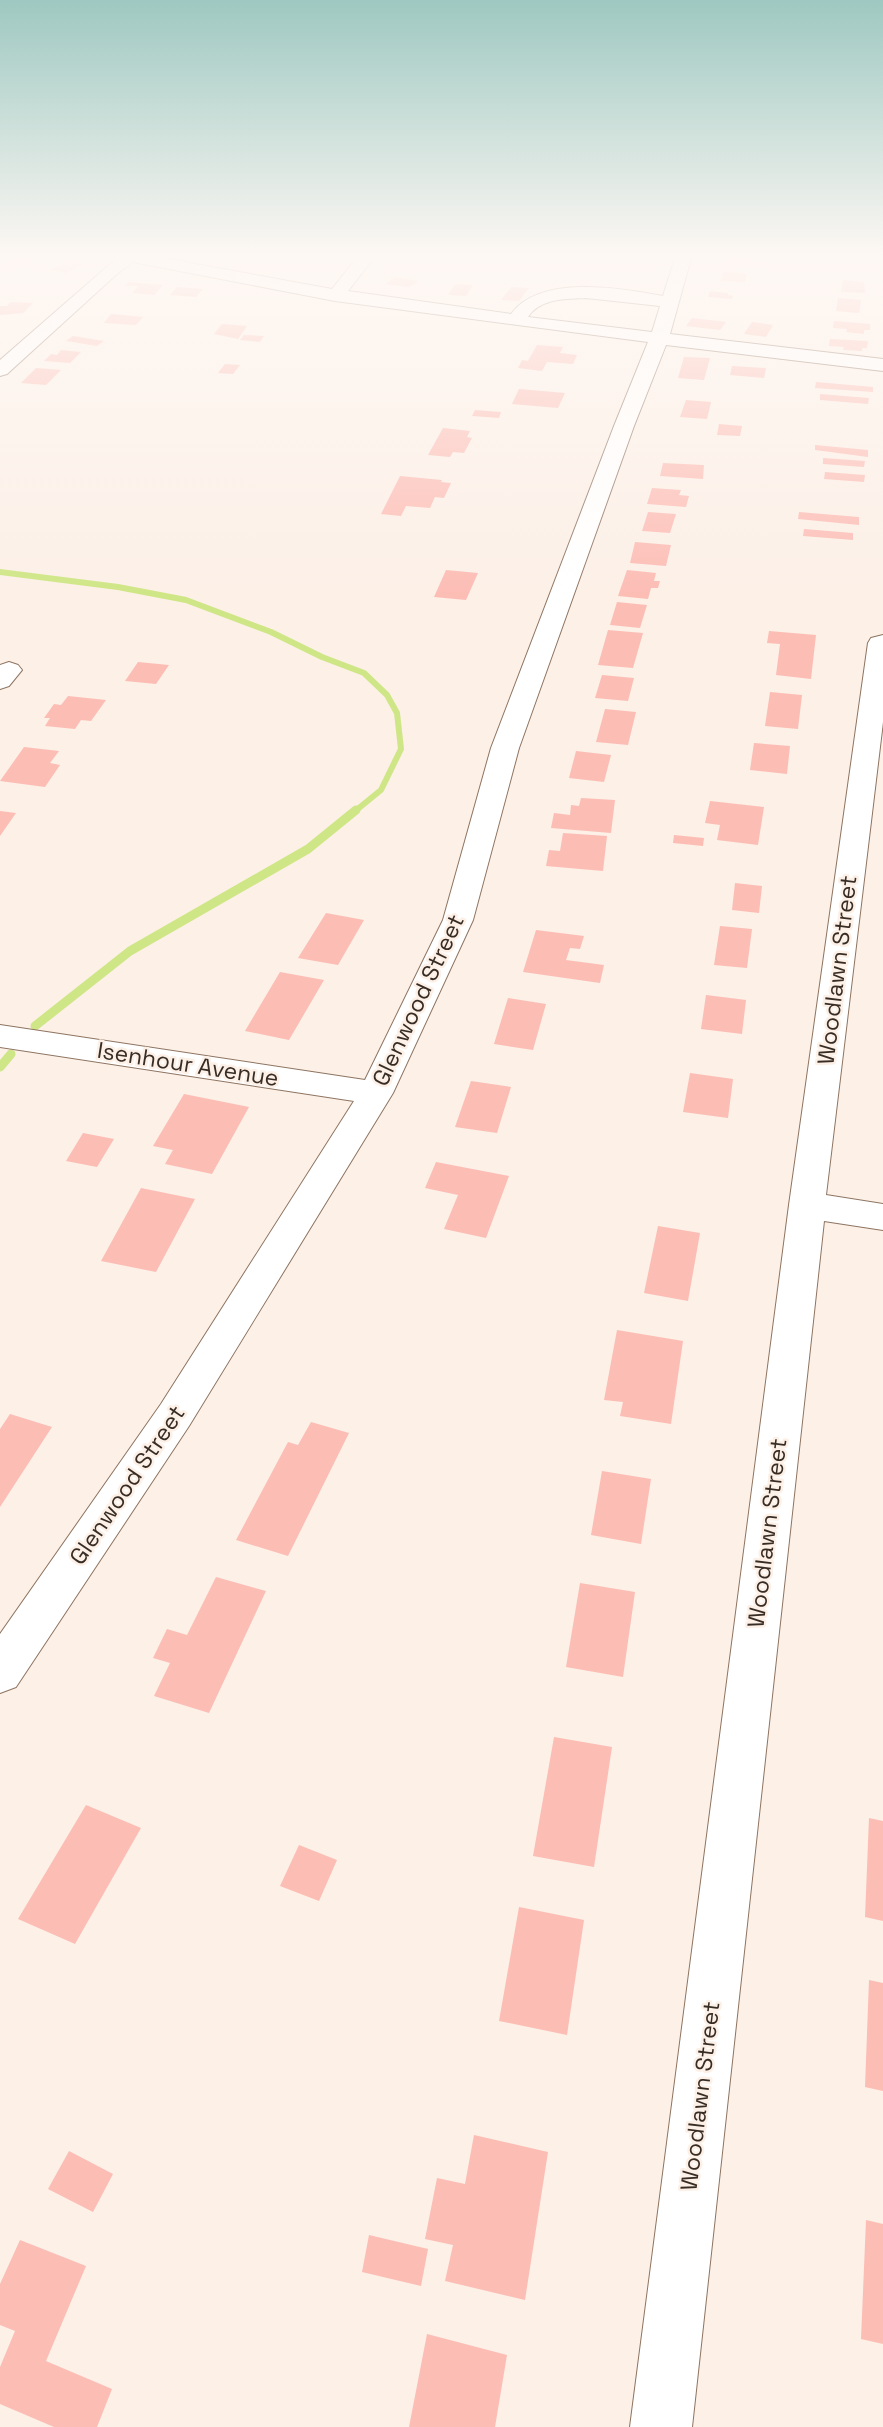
<svg xmlns="http://www.w3.org/2000/svg" width="883" height="2427" font-family="'Space Grotesk',sans-serif">
  <rect width="100%" height="100%" fill="#fcf0e7"/>
  <g fill="none" stroke-linecap="round" stroke-linejoin="round">
    <!-- stream-far1 -->
    <path stroke="#cfe686" stroke-width="6" d="M0,572L118,587L186,600L271,632L322,657L364,673L387,695L397,713L401,749L381,790L354,812"/>
    <!-- stream -->
    <path stroke="#cfe686" stroke-width="9" d="M35,1026L130,951L308,849L356,810
      M0,1067L11,1054"/>
  </g>
  <!-- building -->
  <path fill="#fcbdb5" d="M23,255L42,257L22,266L6,263Z
    M726,255H753L751,262L759,263V266L724,264Z
    M70,261L86,264L65,273L49,270Z
    M723,272L747,274L745,282L721,281Z
    M395,277L419,281L409,287L385,284Z
    M843,280L864,282L865,293L841,292Z
    M129,282L163,285L154,295L132,293L138,286H125Z
    M455,284L473,285L466,296L448,295Z
    M177,287L203,289L196,297L170,295Z
    M511,287L529,288L519,301L501,300Z
    M710,291L728,293V295L733,296L732,299L708,297Z
    M838,298L861,300L859,313L836,311Z
    M11,302L33,303L23,313L0,315V306H7Z
    M111,314L143,317L136,325L104,323Z
    M692,318L726,322L720,330L686,326Z
    M834,321L870,324V330H864V334L846,332L847,329L833,328Z
    M752,322L773,325L766,337L744,334Z
    M222,324L247,326L238,339L214,334Z
    M244,335L264,336L260,342L240,340Z
    M73,336L104,341L97,346L66,341Z
    M830,339L868,341L867,348H862V351L843,350L844,347L829,346Z
    M537,345L563,347L560,353L577,355L573,364L547,362L542,371L518,368L522,360L528,361Z
    M61,350L81,352L70,363L44,361L51,354L57,355Z
    M684,357L710,358L704,380L678,378Z
    M225,364L240,365L233,374L218,373Z
    M732,366L766,368L764,378L730,375Z
    M36,368L61,370L46,385L21,383Z
    M816,382L873,387V392L815,388Z
    M519,389L565,393L558,408L512,404Z
    M820,394L869,398L868,404L820,400Z
    M686,400L711,402L707,419L680,417Z
    M475,410L501,412L499,418L472,416Z
    M719,424L742,426L740,436L717,435Z
    M443,428L470,431L467,437L472,438L464,453L453,452L450,457L428,455Z
    M815,445L868,450V457L815,450Z
    M823,458L865,461L864,467L823,464Z
    M663,463L704,465L703,479L660,476Z
    M825,472L865,475L864,482L824,479Z
    M400,476L442,480L441,482L451,483L444,498L435,497L430,508L406,506L401,516L381,514Z
    M652,488L681,490L679,495L689,496L686,507L647,504Z
    M648,512L676,514L670,533L642,531Z
    M799,512L859,517V525L798,519Z
    M804,529L853,533V540L803,536Z
    M635,542L671,545L666,566L630,563Z
    M446,570L478,573L466,600L434,597Z
    M627,570L656,573L654,581H660L658,588H651L648,599L618,596Z
    M617,602L647,605L640,628L610,625Z
    M608,630L643,633L633,668L598,665Z
    M769,631L816,635L811,679L776,675L780,644L767,643Z
    M138,662L169,665L156,684L125,681Z
    M602,675L634,678L628,701L595,698Z
    M770,692L802,695L798,729L765,726Z
    M68,696L106,700L91,721L81,720L75,729L45,726L50,718H44L54,704L61,705Z
    M605,709L636,712L628,745L596,742Z
    M754,743L790,746L787,774L750,770Z
    M24,747L59,751L50,763L60,765L45,787L0,781Z
    M576,751L611,755L604,782L569,778Z
    M581,798L615,800L611,833L551,828L554,813L570,815L571,805L579,806Z
    M710,801L764,807L758,845L717,840L720,825L705,823Z
    M0,811L16,813L0,836Z
    M563,833L607,836L603,871L546,866L549,850L560,851Z
    M674,835L704,838L703,846L673,843Z
    M735,883L762,886L759,913L732,910Z
    M326,913L364,920L338,965L298,958Z
    M720,926L752,929L747,968L714,965Z
    M536,930L584,936L580,949L570,948L566,960L604,965L600,983L523,972Z
    M280,972L324,980L289,1040L245,1031Z
    M706,995L746,1000L742,1034L701,1029Z
    M508,998L546,1004L533,1050L494,1044Z
    M690,1073L733,1079L728,1118L683,1112Z
    M471,1081L511,1087L497,1133L455,1127Z
    M184,1094L249,1107L212,1174L165,1164L173,1150L153,1146Z
    M83,1133L114,1139L97,1167L66,1161Z
    M436,1162L509,1176L486,1238L444,1229L458,1195L425,1188Z
    M141,1188L195,1199L156,1272L101,1261Z
    M658,1226L700,1233L688,1301L644,1293Z
    M617,1330L683,1341L671,1424L620,1416L623,1402L604,1400Z
    M10,1414L52,1427L0,1507V1429Z
    M311,1422L349,1433L288,1556L236,1540L288,1442L298,1445Z
    M602,1471L651,1479L641,1544L591,1535Z
    M216,1577L266,1591L209,1713L154,1696L170,1663L153,1658L167,1629L187,1635Z
    M580,1583L635,1592L623,1677L566,1667Z
    M554,1737L612,1747L594,1867L533,1856Z
    M86,1805L141,1828L75,1944L18,1919Z
    M869,1818L883,1821V1921L865,1917Z
    M299,1845L337,1860L319,1901L280,1886Z
    M519,1907L584,1920L567,2035L499,2021Z
    M869,1980L883,1983V2091L865,2087Z
    M474,2135L548,2152L525,2300L445,2281L453,2245L425,2239L437,2178L465,2184Z
    M69,2151L113,2174L93,2212L48,2189Z
    M866,2220L883,2224V2344L861,2339Z
    M369,2235L428,2249L421,2286L362,2272Z
    M20,2240L86,2266L46,2361L112,2389L97,2427H54L0,2404V2367L15,2331L0,2325V2284Z
    M427,2334L507,2355L495,2427H409Z"/>
  <g fill="none" stroke-linecap="round" stroke-linejoin="round">
    <defs>
      <path id="minor" d="M114,255H146L332,289L359,255H376L348,291L511,314C540,274 620,288 663,296L676,255H692L670,334L883,359V371L666,345L634,426L519,748L473,920L393,1093L189,1426L16,1687L0,1693V1634L161,1404L354,1101L0,1047V1025L365,1080L443,920L491,748L614,426L648,342L335,301L133,262L118,273L7,374L0,376V360L116,259ZM586,298L660,306L652,332L528,317C540,298 566,299 586,298Z
        M883,635V722L826,1195L883,1204V1230L824,1221L692,2427H630L789,1205L868,643L871,638Z
        M9,662L18,665L22,670L9,686L0,689V665Z"/>
    </defs>
    <!-- minor casing -->
    <use href="#minor" stroke="#8e7461" stroke-width="2"/>
    <!-- minor -->
    <use href="#minor" fill="#fff" fill-rule="evenodd"/>
  </g>
  <!-- sky -->
  <linearGradient id="sky" x2="0" y2="1"><stop stop-color="#9ec8c1"/><stop offset="0.43" stop-color="#fef8f4"/><stop offset="1" stop-color="#fef8f4" stop-opacity="0"/></linearGradient>
  <rect width="883" height="595" fill="url(#sky)"/>
  <g text-anchor="middle" dominant-baseline="central" stroke-width="5" stroke-linejoin="round" paint-order="stroke">
    <!-- street labels -->
    <g font-size="23" fill="#382d25" stroke="#fcf0e7">
      <text transform="translate(837 970) rotate(-83)">Woodlawn Street</text>
      <text transform="translate(418 1000) rotate(-65)">Glenwood Street</text>
      <text transform="translate(188 1064) rotate(9)">Isenhour Avenue</text>
      <text transform="translate(127 1485) rotate(-56)">Glenwood Street</text>
      <text transform="translate(767 1533) rotate(-83)">Woodlawn Street</text>
      <text transform="translate(700 2096) rotate(-83)">Woodlawn Street</text>
    </g>
  </g>
</svg>
